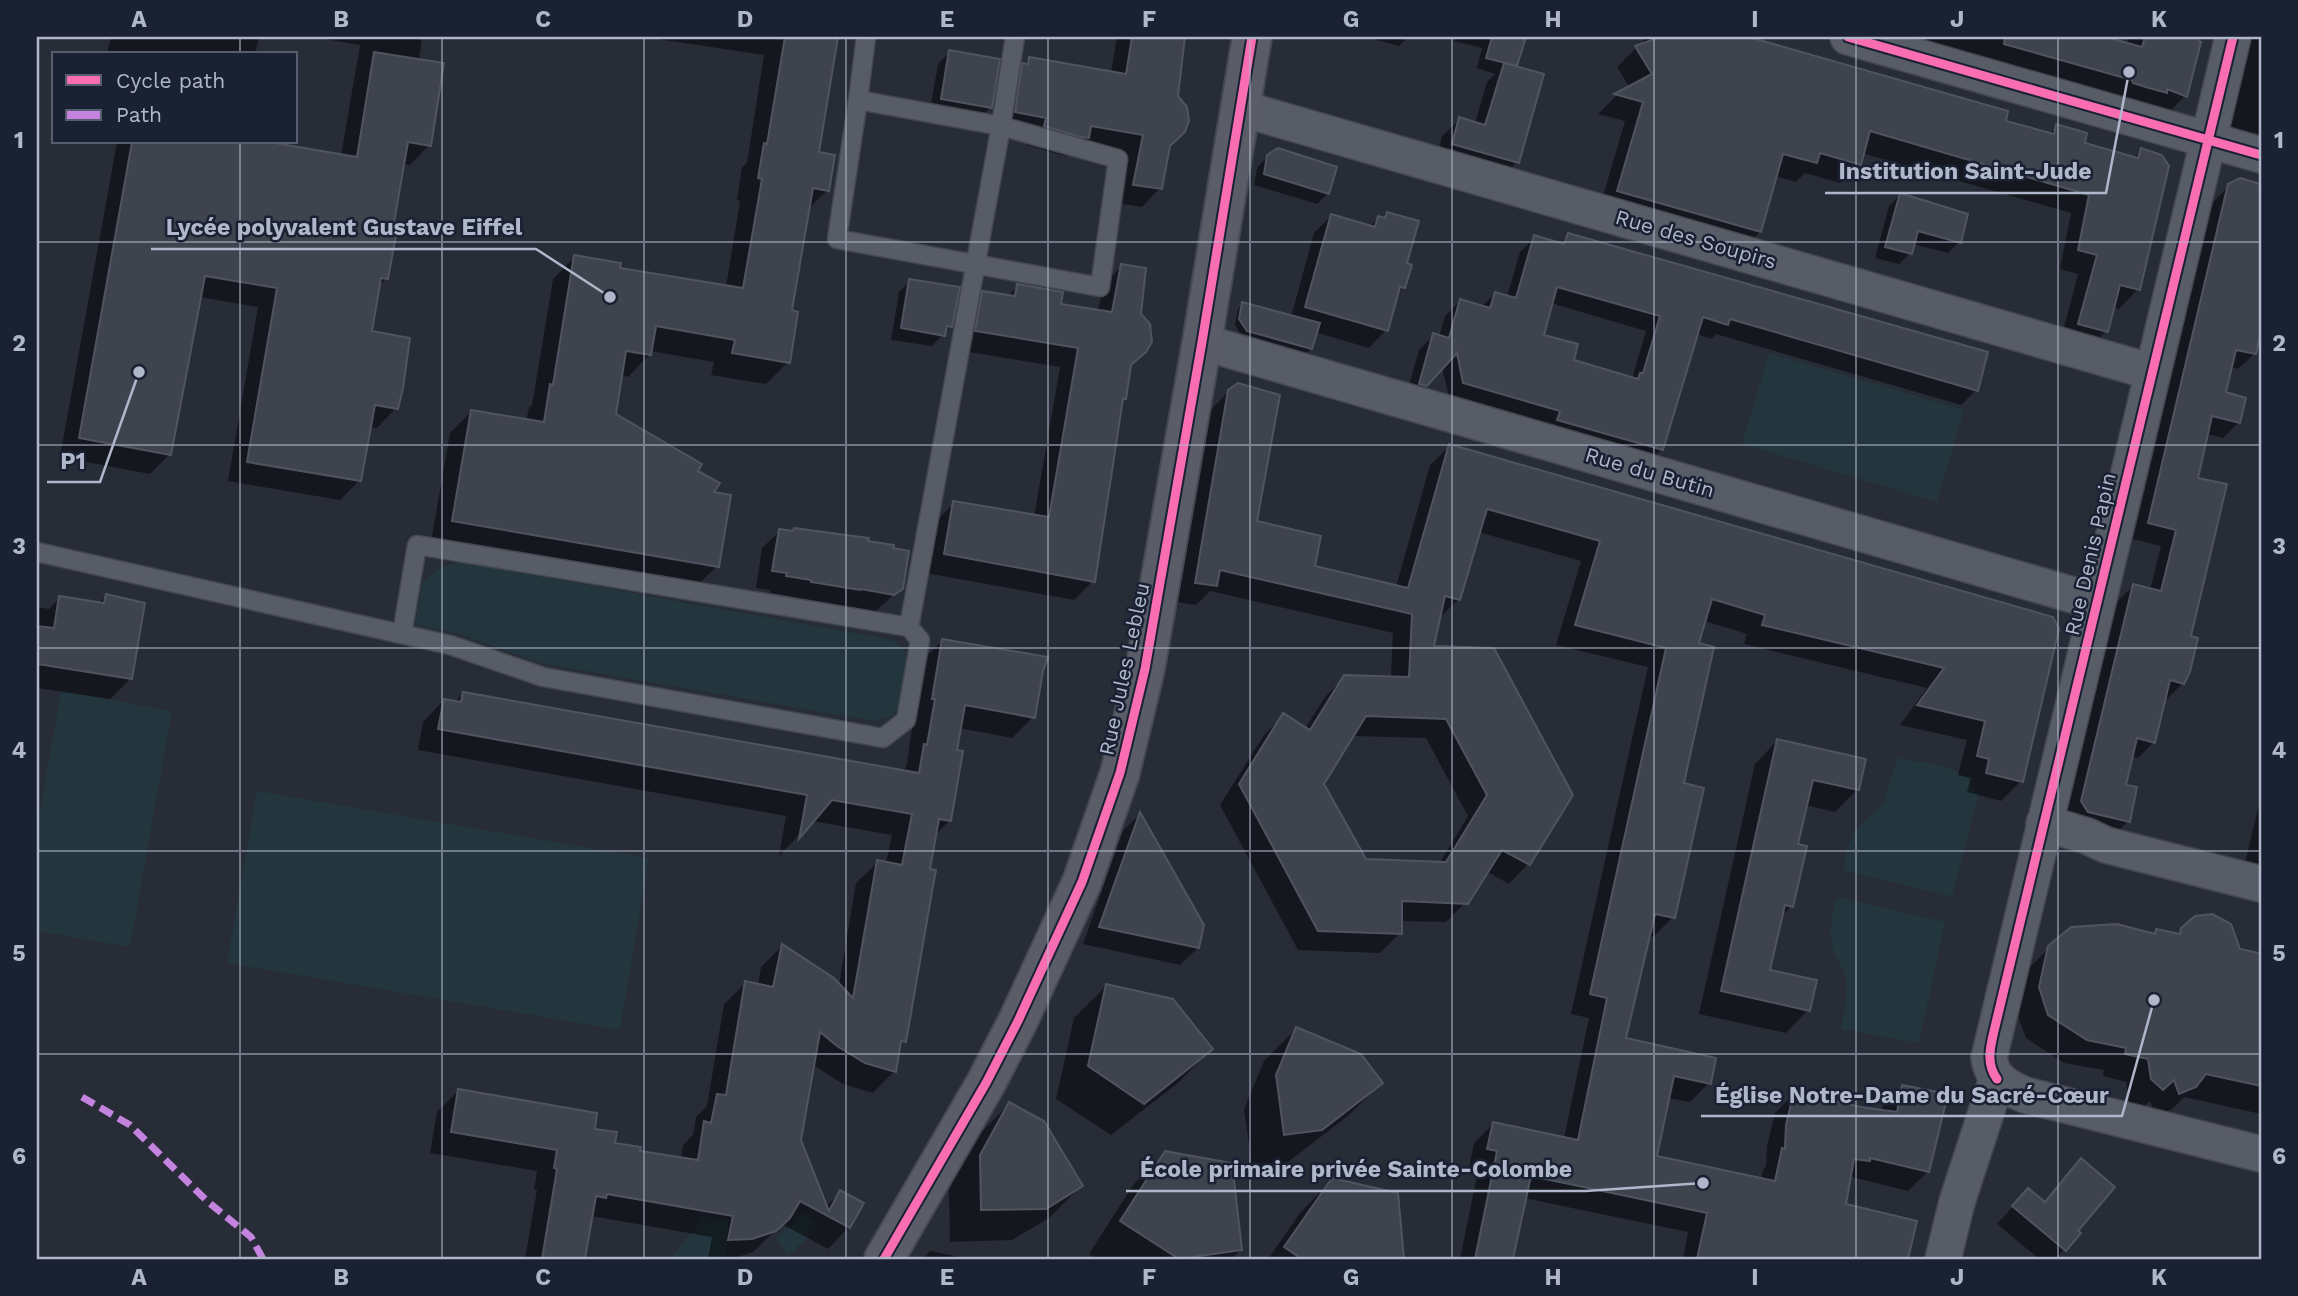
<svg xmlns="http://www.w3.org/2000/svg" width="2298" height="1296" font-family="'Work Sans',sans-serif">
  <rect width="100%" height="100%" fill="#272c37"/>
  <!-- green -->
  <path fill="#23363e" d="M1769,353L1964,410L1937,502L1742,444Z
    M460,562L893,640L905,652L907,662L900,704L892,715L875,721L540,663L460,634L415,624L423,581L443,566Z
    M61,691L172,711L130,947L37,931V828Z
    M1897,758C1927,764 1969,763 1978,797L1952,896L1844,871L1846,852L1853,834L1863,821L1883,805Z
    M257,791L649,858L620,1030L227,963Z
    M1837,897L1945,922L1919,1043L1841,1029C1843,1014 1849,995 1846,980C1844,971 1840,964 1835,955C1827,936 1832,915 1837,897Z
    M802,1211L819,1226L787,1257L776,1237L797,1221Z
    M704,1216L729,1220L725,1259L671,1258Z"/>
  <!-- shadow -->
  <path fill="#0007" fill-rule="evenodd" d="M111,37H259L255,54H107Z
    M313,37H422L419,61L429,145L410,165L402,164L390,236L387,278L378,287L370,332L396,408L377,428L369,427L360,480L340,500L228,481L258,307L199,297L170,454L150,474L60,457L117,142H259L341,156L360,45Z
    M644,37H837L816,153L828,190L807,210L790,312L788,362L766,384L711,375L714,362L650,351V354L628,377L620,375L614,415L696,471L711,493L717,566L695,588L431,542L450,433L472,411L526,421L529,408L532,405L553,279L575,257L618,270L726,287L740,201L737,200L742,167L747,163L764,55Z
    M1117,37H1183L1160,188L1142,207L1116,203L1125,153L1079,145L1069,156L1061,155L1026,145L1028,136L997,130L1004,84L1029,59L1111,73Z
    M1366,37H1409L1399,46Z
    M1455,37L1523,38L1514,67L1517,162L1500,179L1436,161L1442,136L1460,119L1475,123L1487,82L1495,74L1477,68L1482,48L1454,41Z
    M1645,37H1743L2006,112L2003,122L2048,135L2057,126L2082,144L2133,159L2141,150L2138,289L2119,309L2113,307L2106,331L2087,350L2060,343L2078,274L2060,269L2071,213L1862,153L1859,164L1840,183L1805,173L1796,182L1775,176L1760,232L1740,251L1599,210L1625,121L1598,114L1616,96L1630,88L1617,67L1636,48L1642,45Z
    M1849,37H2100L2127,44L2129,37H2200L2185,96L2163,118Z
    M2249,37H2261V144L2225,134Z
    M950,52L991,107L979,119L930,110L938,64Z
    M1268,156L1328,193L1317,204L1254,185L1257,168Z
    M2240,179L2261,186V289L2253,318L2254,354L2238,369L2230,367L2224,394L2239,422L2223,438L2206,434L2196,479L2189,637L2183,683L2167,699L2164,698L2154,742L2138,758L2131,756L2124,786L2128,821L2112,837L2066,817L2117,602L2133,586L2150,590L2161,546L2133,539L2213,202L2230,185Z
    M1900,195L1959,242L1948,253L1913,244L1910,253L1899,264L1875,258L1889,206Z
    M1388,214L1405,265L1404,287L1396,295L1386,330L1369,348L1315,332L1311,348L1306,354L1242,336L1235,325L1238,309L1243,304L1291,317L1314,233L1331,216L1369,227L1379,218L1383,219Z
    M1568,235L1976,390L1961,405L1716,334L1712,339L1696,334L1662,449L1647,464L1449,397L1442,367L1411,400L1405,399L1419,350L1434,335L1439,337L1445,316L1460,301L1481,307L1495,294L1507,297L1520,252L1535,237L1559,244ZM1551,303L1646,331L1632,379L1572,361L1542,336Z
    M1122,266L1139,315L1124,398L1121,401L1093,581L1074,600L926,573L935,522L954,503L1034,517L1060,367L957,350L964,312L983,293L1007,297L1018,286L1059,305L1098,311L1103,285Z
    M910,281L951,326L932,346L891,340L899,292Z
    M1229,391L1255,522L1313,567L1396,587L1430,465L1450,446L2051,618L2021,781L2001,801L1967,792L1971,778L1958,775L1967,740L1900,725L1927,688L1744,644L1747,634L1704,621L1697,645L1681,784L1673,917L1653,937L1648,936L1624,1040L1709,1083L1690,1102L1668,1098L1655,1158L1761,1180L1763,1170L1766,1166L1767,1146L1775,1113L1794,1094L1882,1111L1883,1106L1903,1087L1928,1171L1908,1191L1852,1177L1848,1181L1844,1205L1915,1222L1906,1259H1683L1688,1232L1524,1198L1511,1259H1460L1478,1171L1469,1169L1474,1143L1493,1124L1564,1138L1589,1018L1571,1014L1648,667L1556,645L1581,561L1478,532L1459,599L1438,619L1432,647L1571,795L1528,864L1509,884L1486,871L1466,902L1446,922L1400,921V933L1380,953L1298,950L1220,805L1264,735L1283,716L1305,729L1325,697L1345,677L1391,678L1393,633L1210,591L1196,605L1176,602L1209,412ZM1352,736L1426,738L1468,816L1439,864L1365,861L1322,784Z
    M780,531L866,542L901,588L876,611L794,599V597L770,593V590L756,588L762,548Z
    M106,596L131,678L110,699L37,688V607L49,609L60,598L98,604Z
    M943,640L1033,717L1012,738L959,728L950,820L935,835L905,1041L898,1047L894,1071L873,1093L843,1084L812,1064L800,1140L825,1207L841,1192L862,1204L849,1227L828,1249L782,1224L753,1252L731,1259H708L712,1237L591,1216L583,1259H525L537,1190H534L537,1171L430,1153L437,1112L458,1091L593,1130L613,1144L638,1152L681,1159L683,1145L693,1135L696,1117L707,1106L724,1004L746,983L758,985L761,967L782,946L839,985L856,883L878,862L886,863L892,835L812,821L779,856L786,816L418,750L423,722L444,700L455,702L463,694L903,772L907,764L921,662Z
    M1777,741L1858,789L1835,812L1805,805L1796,845L1791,906L1781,917L1768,971L1808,1010L1786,1033L1699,1014L1755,764Z
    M2261,796V867L2245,863Z
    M1140,814L1198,948L1180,965L1083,944L1123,831Z
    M2182,929L2238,950L2261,956V1114L2184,1097L2171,1110L2156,1115L2150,1101L2139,1111L2129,1102L2126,1082L2103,1076L2104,1070L2064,1063L2026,1038L2016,1011L2026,971L2049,948L2153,935L2157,931L2176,935Z
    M1106,986L1211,1049L1179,1082L1111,1135L1056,1099L1074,1018Z
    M1296,1029L1381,1083L1349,1115L1288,1162L1252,1166L1244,1109L1264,1061Z
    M1009,1104L1081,1186L1049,1218L1012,1240L950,1242L949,1189L977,1137Z
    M1166,1152L1241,1250L1231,1259H1097L1089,1254L1133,1185Z
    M2081,1160L2076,1231L2079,1233L2055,1259H2039L1997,1224L2028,1190L2043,1203Z
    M1332,1180L1396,1194L1402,1259H1268L1300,1213Z
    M930,1251L970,1259H923Z"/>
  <!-- building -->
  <path fill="#3f434d" stroke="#4f5460" stroke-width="2" fill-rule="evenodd" d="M785,37H838L819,152L835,155L829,191L813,188L792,310L798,312L790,363L732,353L735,340L656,326L651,355L626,351L616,414L702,464L698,471L720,483L714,492L731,495L719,567L452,521L471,410L544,422L550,384L553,385L574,255L621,263L620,268L743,288L762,179L758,178L764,143L767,144Z
    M1132,37H1185L1178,96L1187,107L1189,121L1185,132L1170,146L1162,189L1133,185L1143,135L1091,126L1089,138L1080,137L1044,126L1046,118L1015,112L1022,63L1028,64L1029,57L1126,74Z
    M1492,37H1526L1517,66L1486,58Z
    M1660,37H1749L2008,111L2006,121L2054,134L2056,124L2087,133L2085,143L2138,158L2141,148L2162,155L2169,166L2140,290L2120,285L2108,332L2078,324L2097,255L2078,250L2089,195L1870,131L1861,165L1820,153L1817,163L1783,154L1761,232L1617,191L1643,102L1614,94L1652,74L1635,46Z
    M2005,37H2106L2142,47L2145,37H2200L2199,42H2201L2187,97L2167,89V93L2149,88L2133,83L2132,80L2004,44Z
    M949,50L1000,59L992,108L941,99Z
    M374,52L444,63L431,146L408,142L392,234L396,235L388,279L381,278L372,331L410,338L403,388L398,409L375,405L361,481L247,462L277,288L205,276L171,455L79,438L132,142H269L357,157Z
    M1504,63L1544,74L1519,163L1452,144L1459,117L1485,125Z
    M1278,148L1337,167L1329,194L1264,174L1267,155Z
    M2240,178L2261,184V330L2256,354L2236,350L2226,392L2246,398L2240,423L2212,416L2198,478L2227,484L2191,636L2198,638L2190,672L2184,684L2170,680L2155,743L2137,738L2126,785L2137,787L2130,822L2088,812L2081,801L2133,584L2161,591L2176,530L2148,523L2228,184Z
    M1900,193L1968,214L1961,243L1918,231L1912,254L1885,247Z
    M1387,212L1419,221L1407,263L1412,265L1405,288L1400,287L1388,331L1305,307L1331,214L1375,227L1378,216L1385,218Z
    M1568,233L1988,352L1978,391L1730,319L1728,325L1703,317L1663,450L1557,420L1560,411L1463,383L1457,353L1427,386L1419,384L1433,333L1449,338L1460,299L1490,308L1495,292L1516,298L1534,235L1564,244ZM1557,287L1660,316L1643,373H1640L1638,379L1574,360L1578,344L1544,335Z
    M1121,264L1146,268L1141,314L1150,324L1152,342L1146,352L1131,365L1126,399H1123L1095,582L944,554L953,501L1049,517L1078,348L975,331L982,291L1015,296L1017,284L1063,292L1061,304L1112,312Z
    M909,279L960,287L952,327L947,326L945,336L901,328Z
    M1242,302L1320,323L1312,349L1247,331L1239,319Z
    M1238,383L1280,395L1257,521L1321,536L1315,566L1408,588L1449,444L2053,617L2059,629L2023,782L1986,773L1989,759L1977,756L1985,721L1917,705L1944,668L1762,625L1765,615L1712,599L1699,643L1714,647L1684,783L1704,788L1675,918L1655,914L1626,1038L1716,1058L1711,1084L1674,1076L1657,1156L1775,1181L1782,1148L1785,1149L1786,1125L1794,1092L1861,1107L1897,1112L1902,1085L1948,1094L1929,1172L1870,1158V1161L1854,1159L1846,1204L1917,1221L1908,1259H1697L1707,1213L1531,1176L1513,1259H1475L1497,1151L1487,1149L1493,1122L1578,1140L1607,998L1590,994L1666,648L1575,625L1600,541L1487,509L1460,600L1445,596L1434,646L1494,648L1573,795L1530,865L1502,850L1468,904L1402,901V934L1318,931L1239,784L1283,713L1310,730L1344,675L1409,677L1412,614L1220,570L1217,586L1195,583L1228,390ZM1366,716L1446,719L1487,795L1446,862L1366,859L1324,784Z
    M794,528L869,538L868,541L894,545L893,548L909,551L903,589L894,595L861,589L860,590L811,582V580L786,576L787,573L772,571L779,529L793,531Z
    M106,594L145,603L132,679L37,664V626L54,628L59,596L104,603Z
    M942,639L1048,657L1043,671L1035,718L965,705L957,750L963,751L951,821L939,819L930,869L936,870L933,886L906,1042L901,1041L896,1072L865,1063L837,1046L820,1032L801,1140L829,1211L840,1190L864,1203L850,1228L800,1201L790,1218L776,1231L752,1239L728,1240L733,1216L607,1194L606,1198L596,1196L585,1259H542L557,1169L554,1168L557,1150L451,1132L458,1089L597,1113L595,1129L617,1132L615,1143L641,1147L640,1151L698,1160L704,1121L711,1123L717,1094L726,1095L745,981L773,987L782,944L834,978L853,998L877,860L902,865L912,814L832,800L799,839L807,795L438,729L444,699L461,702L463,692L919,773L924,744L927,745L935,699H932Z
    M1777,739L1866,759L1859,790L1813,780L1798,844L1807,846L1793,907L1785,905L1770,970L1817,980L1810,1011L1721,991Z
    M1140,812L1204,925L1199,948L1099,927Z
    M2212,914L2231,924L2240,949L2258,953L2261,956V1086L2206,1074L2196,1087L2179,1094L2174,1080L2163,1090L2151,1079L2148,1059L2125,1054L2126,1048L2087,1040L2048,1015L2039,987L2048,946L2071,927L2117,924L2155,934L2156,929L2180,934L2181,928L2195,916Z
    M1106,984L1173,999L1213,1049L1144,1104L1088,1066Z
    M1296,1027L1361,1054L1383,1083L1322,1130L1284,1135L1276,1075Z
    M1009,1102L1044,1121L1083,1186L1046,1209L981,1210L980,1155Z
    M1165,1151L1232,1163L1242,1250L1179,1259L1120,1221Z
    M2081,1158L2115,1187L2078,1231L2081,1233L2066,1251L2012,1206L2028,1188L2045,1202Z
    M1332,1178L1398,1193L1404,1259H1302L1284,1247Z"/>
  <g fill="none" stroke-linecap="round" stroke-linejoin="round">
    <defs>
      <path id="service" d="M866,37L858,100L1001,126L909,627
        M858,100L837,239L1100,287L1118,159L1001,126L1015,37
        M37,552L450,645L543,677L883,738L906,720L920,640L909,627L417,545L402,634"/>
      <path id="minor" d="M1848,37L2261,155
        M2233,37L1989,1058C1992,1079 2006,1087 2025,1095L2261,1154
        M1240,108L2152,372
        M1202,342L2097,602
        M2044,823L2087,836L2106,845L2261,884
        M1943,1259L1957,1202L1997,1079"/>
      <path id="primary" d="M884,1259L986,1083L1018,1021L1082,882L1120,773L1145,669L1202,342L1252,37"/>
    </defs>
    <!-- service casing -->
    <use href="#service" stroke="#444850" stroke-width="21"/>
    <!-- minor casing -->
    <use href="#minor" stroke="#444850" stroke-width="38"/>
    <!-- primary casing -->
    <use href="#primary" stroke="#444954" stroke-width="42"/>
    <!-- service -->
    <use href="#service" stroke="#585c66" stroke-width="18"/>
    <!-- minor -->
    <use href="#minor" stroke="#585c66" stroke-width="35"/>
    <!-- primary -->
    <use href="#primary" stroke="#5a5d68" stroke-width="38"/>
    <!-- quiet -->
    <path stroke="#c483df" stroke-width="7" stroke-dasharray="14 7" stroke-linecap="butt" d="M82,1097L130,1125L207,1201L251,1237L263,1259"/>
    <defs>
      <path id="cycleway" d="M1848,37L2261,155
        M1997,1079C1986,1064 1990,1048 1994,1031L2233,37
        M884,1259L986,1083L1018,1021L1082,882L1120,773L1145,669L1202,342L1252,37"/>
    </defs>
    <!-- cycleway casing -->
    <use href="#cycleway" stroke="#1a2133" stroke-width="13"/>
    <!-- cycleway -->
    <use href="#cycleway" stroke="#f96db3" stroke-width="9"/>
  </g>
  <!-- grid -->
  <path fill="none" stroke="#b0b7ca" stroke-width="2" stroke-opacity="0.55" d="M240,37V54M442,37V1259M644,37V1259M846,37V1259M1048,37V1259M1250,37V1259M1452,37V1259M1654,37V1259M1856,37V1259M2058,37V1259M240,142V1259M37,242H2261M37,445H2261M37,648H2261M37,851H2261M37,1054H2261"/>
  <g text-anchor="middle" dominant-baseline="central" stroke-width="5" stroke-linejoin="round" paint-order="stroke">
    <!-- street labels -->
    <g font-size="21" fill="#b0b7ca" stroke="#1a2133">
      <text transform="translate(1696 239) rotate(16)">Rue des Soupirs</text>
      <text transform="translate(1650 472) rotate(16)">Rue du Butin</text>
      <text transform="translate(2090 554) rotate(-77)">Rue Denis Papin</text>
      <text transform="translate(1124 669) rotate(-78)">Rue Jules Lebleu</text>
    </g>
  </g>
  <!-- callouts -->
  <path fill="none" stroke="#b0b7ca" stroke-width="2.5" d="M2129 72L2106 193H1825M610 297L536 249H151M139 372L100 482H47M2154 1000L2122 1116H1701M1703 1183L1586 1191H1126"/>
  <g fill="#b0b7ca" stroke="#1a2133" stroke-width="2.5">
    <circle cx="2129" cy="72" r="7"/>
    <circle cx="610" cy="297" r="7"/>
    <circle cx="139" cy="372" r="7"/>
    <circle cx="2154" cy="1000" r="7"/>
    <circle cx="1703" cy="1183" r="7"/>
  </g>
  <g font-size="23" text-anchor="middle" font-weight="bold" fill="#b0b7ca" stroke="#1a2133" stroke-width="5" stroke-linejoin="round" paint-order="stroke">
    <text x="1965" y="179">Institution Saint-Jude</text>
    <text x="344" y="235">Lycée polyvalent Gustave Eiffel</text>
    <text x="73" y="469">P1</text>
    <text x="1912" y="1103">Église Notre-Dame du Sacré-Cœur</text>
    <text x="1356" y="1177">École primaire privée Sainte-Colombe</text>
  </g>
  <!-- border -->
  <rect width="2298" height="1296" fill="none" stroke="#1a2133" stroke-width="77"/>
  <!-- legend -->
  <rect x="52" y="52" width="245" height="91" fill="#1a2133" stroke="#565d6f" stroke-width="2"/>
  <rect x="66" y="75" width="35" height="10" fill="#f96db3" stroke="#565d6f" stroke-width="2"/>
  <text x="116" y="88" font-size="21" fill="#b0b7ca">Cycle path</text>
  <rect x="66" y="110" width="35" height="10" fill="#c483df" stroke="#565d6f" stroke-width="2"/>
  <text x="116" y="122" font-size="21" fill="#b0b7ca">Path</text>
  <rect x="38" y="38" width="2222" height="1220" fill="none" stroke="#b0b7ca" stroke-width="2.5"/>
  <g font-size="23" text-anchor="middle" font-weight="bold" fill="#b0b7ca">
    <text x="139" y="27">A</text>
    <text x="341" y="27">B</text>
    <text x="543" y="27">C</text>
    <text x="745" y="27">D</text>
    <text x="947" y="27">E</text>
    <text x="1149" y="27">F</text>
    <text x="1351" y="27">G</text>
    <text x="1553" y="27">H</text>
    <text x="1755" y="27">I</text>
    <text x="1957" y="27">J</text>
    <text x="2159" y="27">K</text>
    <text x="19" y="148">1</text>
    <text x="2279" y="148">1</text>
    <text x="19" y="351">2</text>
    <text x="2279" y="351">2</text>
    <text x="19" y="554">3</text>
    <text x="2279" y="554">3</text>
    <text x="19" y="758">4</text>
    <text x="2279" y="758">4</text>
    <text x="19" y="961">5</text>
    <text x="2279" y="961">5</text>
    <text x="19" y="1164">6</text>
    <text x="2279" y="1164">6</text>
    <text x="139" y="1285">A</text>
    <text x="341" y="1285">B</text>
    <text x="543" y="1285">C</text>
    <text x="745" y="1285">D</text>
    <text x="947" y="1285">E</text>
    <text x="1149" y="1285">F</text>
    <text x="1351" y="1285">G</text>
    <text x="1553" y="1285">H</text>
    <text x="1755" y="1285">I</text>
    <text x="1957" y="1285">J</text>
    <text x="2159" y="1285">K</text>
  </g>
</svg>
